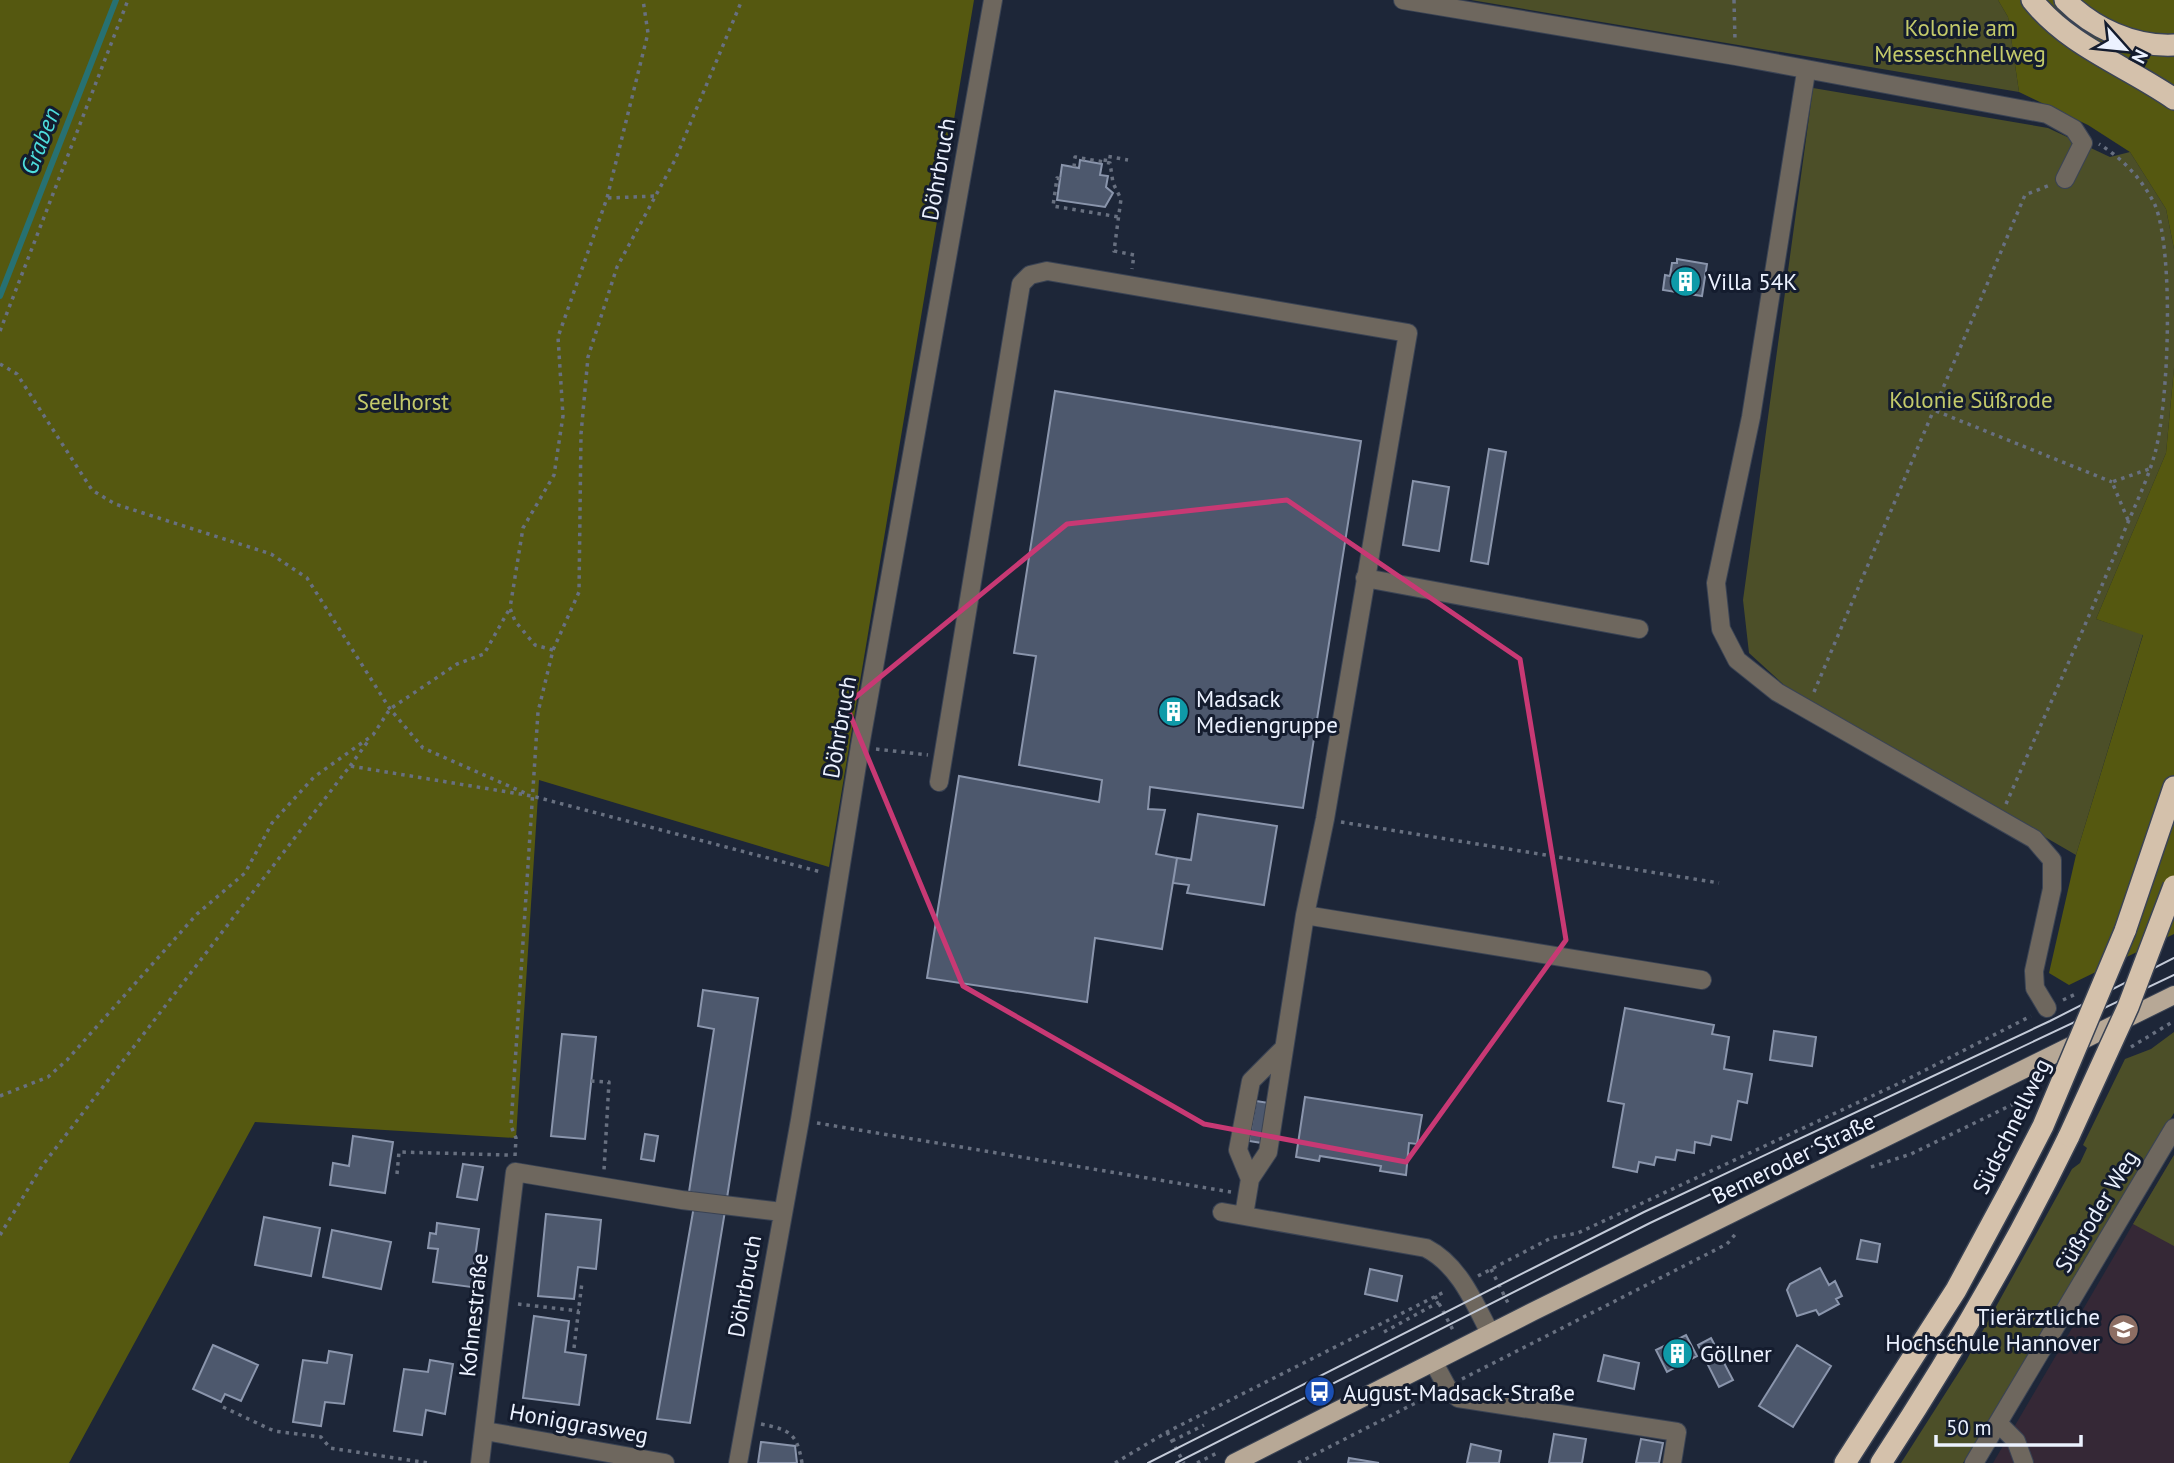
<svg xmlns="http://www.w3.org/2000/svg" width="2174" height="1463" font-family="'PT Sans',sans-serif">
  <rect width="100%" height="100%" fill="#1d2638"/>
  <!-- education -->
  <path fill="#352836" d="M2174,1155V1463H1993L2133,1224Z"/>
  <!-- green -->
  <path fill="#4c4f28" d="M1471,0H1998L2008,17L2019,92Z
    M1813,88L2048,128L2110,157L2130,152L2166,209L2174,249V368L2166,453L2096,619L2143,634L2076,855L1784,685L1749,653L1743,600Z
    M2174,1032V1113L1963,1463H1901L1966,1361L2072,1169L2080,1163L2087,1148L2083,1145L2125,1059L2151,1049Z
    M2174,1155V1246L2133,1224Z"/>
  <!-- forest -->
  <path fill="#555810" d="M0,0H974L829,867L539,780L516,1138L255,1122L69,1463H0Z
    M1998,0H2174V269V249L2166,209L2130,152L2088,125L2019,92L2008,17Z
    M2174,368V934L2069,985L2049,973L2076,855L2143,635L2096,619L2166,453Z"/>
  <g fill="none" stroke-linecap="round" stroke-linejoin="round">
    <!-- stream -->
    <path stroke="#277172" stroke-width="6" d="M0,296L116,0"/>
  </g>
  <!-- building -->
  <path fill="#4d586d" stroke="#8a95ac" stroke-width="2" d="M1080,160L1102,164L1100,175L1108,176L1106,187L1113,193L1105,207L1057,200L1062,165L1079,168Z
    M1677,259L1707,264L1702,296L1663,290L1665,275L1670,276L1672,263H1677Z
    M1055,391L1361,441L1303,808L1150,787L1148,809L1165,810L1156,854L1177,858L1162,949L1095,938L1087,1002L927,978L959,776L1099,802L1102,780L1019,765L1036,656L1014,653Z
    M1489,449L1506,452L1488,564L1471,561Z
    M1413,481L1449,487L1439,551L1403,545Z
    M1198,814L1277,826L1264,905L1187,893L1189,885L1173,883L1177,858L1191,860Z
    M703,990L758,998L727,1198L689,1192L714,1029L698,1026Z
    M1625,1008L1714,1025L1712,1034L1729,1037L1724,1069L1752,1074L1747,1103L1738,1101L1731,1140L1712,1136L1710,1145L1695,1142L1694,1153L1677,1150L1675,1160L1656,1157L1654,1165L1639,1162L1637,1172L1613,1167L1624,1104L1608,1101Z
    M1774,1031L1816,1037L1812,1066L1770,1060Z
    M562,1034L596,1037L585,1139L551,1136Z
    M1305,1097L1422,1115L1417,1144L1409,1143L1406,1175L1380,1171L1381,1166L1320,1156L1319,1161L1296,1157Z
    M1256,1101L1269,1103L1262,1143L1249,1141Z
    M645,1134L658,1136L654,1161L641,1159Z
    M353,1136L393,1142L385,1193L330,1185L333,1163L349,1166Z
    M463,1164L483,1167L477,1200L457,1197Z
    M694,1206L725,1211L690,1423L657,1419Z
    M546,1214L601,1220L596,1269L578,1267L574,1299L538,1296Z
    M264,1217L320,1228L311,1276L255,1265Z
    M437,1223L479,1229L471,1287L433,1282L438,1249L428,1248L430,1233L436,1234Z
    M332,1230L391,1242L381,1289L323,1277Z
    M1861,1240L1880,1244L1877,1262L1857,1259Z
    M1820,1268L1829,1285L1835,1281L1842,1296L1836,1299L1839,1304L1819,1315L1816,1310L1797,1316L1787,1290L1790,1284Z
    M1370,1269L1402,1276L1397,1301L1365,1294Z
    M534,1316L569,1321L565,1352L586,1355L579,1405L523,1398Z
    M1686,1335L1697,1356L1667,1372L1656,1350Z
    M1711,1338L1733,1380L1719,1387L1698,1345Z
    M213,1345L258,1365L241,1401L225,1394L221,1402L193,1389Z
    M1797,1345L1831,1366L1793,1427L1759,1406Z
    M329,1351L352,1355L344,1404L325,1402L321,1426L293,1422L303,1360L327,1363Z
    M1604,1355L1639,1363L1634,1389L1598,1381Z
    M430,1360L453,1364L445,1414L426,1410L422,1435L394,1431L404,1369L428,1372Z
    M1554,1434L1586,1439L1582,1463H1549Z
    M1641,1439L1663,1443L1659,1463H1636Z
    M761,1442L795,1446L797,1463H758Z
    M1471,1444L1501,1451L1499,1463H1467Z
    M1349,1458L1379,1463H1348Z"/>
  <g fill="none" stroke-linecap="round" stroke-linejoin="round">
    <defs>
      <path id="minor" d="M1403,0L1736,56L2047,114L2074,129L2083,143L2065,179
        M1806,72L1751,417L1716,583L1721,629L1737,660L1777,692L2034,839L2052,860V889L2034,971L2035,988L2047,1008
        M1365,578L1639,629
        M939,782L1021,284L1030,275L1047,271L1408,333L1325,819L1305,915L1268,1152L1250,1179L1244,1215
        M1305,915L1702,980
        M1250,1179L1238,1150L1251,1081L1283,1049
        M1222,1212L1426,1248C1459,1265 1474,1302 1490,1333
        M1434,1363L1447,1387L1458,1398L1677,1432L1672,1463
        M1998,1423L2016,1441L2024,1463
        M485,1431L665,1463
        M480,1463L515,1172L682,1200L782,1212
        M738,1463L800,1120L860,746L993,0
        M1974,1463L2174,1128"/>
      <path id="major" d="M1234,1463L1532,1312L2174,995"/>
      <path id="highway" d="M2032,0C2070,47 2125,65 2174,99
        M2065,0C2093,28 2133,47 2174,45
        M2125,931L2174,787
        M1845,1463L1956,1290L2012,1186
        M1881,1463C1950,1358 2014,1249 2069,1136"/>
    </defs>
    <!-- minor casing -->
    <use href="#minor" stroke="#3a4354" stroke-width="20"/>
    <!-- major casing -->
    <use href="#major" stroke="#3a4354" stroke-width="20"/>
    <!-- highway casing -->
    <use href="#highway" stroke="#3a4354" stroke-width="24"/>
    <!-- path -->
    <path stroke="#687080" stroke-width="3.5" stroke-dasharray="3.5 5" stroke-linecap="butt" d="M1734,0L1735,40
      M1105,162L1106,156L1128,160
      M1074,167L1075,157L1110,163L1113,183L1121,199L1114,251L1134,255L1132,269
      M1060,179L1057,178L1053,206L1119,217
      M608,198L655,196
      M0,331L128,0
      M0,364L17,374L92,490L115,504L271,554L307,578L390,709L423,748L527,794
      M1936,411L2112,482
      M2128,520L2112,482L2149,469
      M553,650L535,645L515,621L510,608L523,528L554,475L563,416L558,337L607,198L648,33L643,0
      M1814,692L2025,195L2050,185
      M876,749L928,755
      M350,766L369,740
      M2006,804C2044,717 2084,630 2120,542C2131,513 2147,483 2155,453C2169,402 2174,251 2155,205C2143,180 2122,158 2099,144
      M1341,822L1719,883
      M2063,1000L2078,993
      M2131,1047L2174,1021
      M591,1081L609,1082L604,1170
      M0,1096L48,1077L67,1060L197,914L245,873L272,823L314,777L373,735L390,709L457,664L484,654L510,608
      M817,1123L1231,1192
      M515,1156L516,1138L511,1126L538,712L553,650L579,592L581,434L588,357L617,267L675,160L742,0
      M1871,1167L1911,1154L2036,1093
      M397,1174L399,1152L508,1155
      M0,1235L42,1166L350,766L532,796L821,872
      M1491,1269L1508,1303
      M1478,1276L1551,1238L1578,1233L1902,1082L2031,1016
      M1435,1296L1454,1332
      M518,1304L579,1311
      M1384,1332L1439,1302
      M574,1348L582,1282
      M1462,1379L1727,1244L1738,1231
      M223,1407L274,1431L321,1437L330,1448L428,1463
      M761,1424C790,1430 797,1433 802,1463
      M1167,1432L1184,1463
      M1172,1441L1204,1425
      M1115,1463L1167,1432L1446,1291
      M1197,1463L1219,1452
      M1298,1463L1431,1395"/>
    <!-- minor -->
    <use href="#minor" stroke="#6e675e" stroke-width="18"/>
    <!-- major -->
    <use href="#major" stroke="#b7a896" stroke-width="18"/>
    <!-- highway -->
    <use href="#highway" stroke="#d4c1ab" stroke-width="21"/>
    <!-- tram -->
    <path stroke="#c4cbd9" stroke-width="2" d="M1148,1463L1644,1212L2050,1021L2174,958
      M1176,1463L1650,1223L2174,975"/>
    <defs>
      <path id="highway-bridge" d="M2069,1136L2128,1007L2174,886
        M2012,1186L2043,1126L2125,931"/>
    </defs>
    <!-- highway-bridge casing -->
    <use href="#highway-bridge" stroke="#3a4354" stroke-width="24" stroke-linecap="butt"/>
    <!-- highway-bridge -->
    <use href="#highway-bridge" stroke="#d4c1ab" stroke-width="21"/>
  </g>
  <!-- marked area -->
  <path fill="none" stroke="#c83974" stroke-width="5" stroke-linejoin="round" d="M1287,500L1520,659L1566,940L1406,1162L1204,1124L963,986L846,705L1067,524Z"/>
  <!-- icons -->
  <defs>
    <symbol id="building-disc" viewBox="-11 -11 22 22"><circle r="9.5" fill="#0f9aa8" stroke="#141c2e"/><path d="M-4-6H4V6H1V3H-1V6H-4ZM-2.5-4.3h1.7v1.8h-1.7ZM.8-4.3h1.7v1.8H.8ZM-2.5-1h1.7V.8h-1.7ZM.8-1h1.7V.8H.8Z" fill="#fff"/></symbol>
    <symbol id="university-disc" viewBox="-11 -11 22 22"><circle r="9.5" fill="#8d6e63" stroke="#141c2e"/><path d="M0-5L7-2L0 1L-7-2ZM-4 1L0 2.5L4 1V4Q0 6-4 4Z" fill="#fff"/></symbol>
    <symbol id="bus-disc" viewBox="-11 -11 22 22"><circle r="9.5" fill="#1a4fb4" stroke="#141c2e"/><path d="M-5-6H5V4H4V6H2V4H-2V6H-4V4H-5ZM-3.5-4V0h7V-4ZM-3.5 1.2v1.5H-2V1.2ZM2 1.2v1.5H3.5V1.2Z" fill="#fff"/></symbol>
  </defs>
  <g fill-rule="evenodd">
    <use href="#building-disc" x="1668" y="264" width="35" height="35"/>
    <use href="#building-disc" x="1156" y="694" width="35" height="35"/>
    <use href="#university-disc" x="2106" y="1312" width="35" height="35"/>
    <use href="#building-disc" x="1660" y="1336" width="35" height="35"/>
    <use href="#bus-disc" x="1302" y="1374" width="35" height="35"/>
  </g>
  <g text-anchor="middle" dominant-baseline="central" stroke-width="6" stroke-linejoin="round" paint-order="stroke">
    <!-- park labels -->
    <g font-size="23" fill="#c4ca6a" stroke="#141c2e">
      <text x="1960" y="27">Kolonie am<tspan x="1960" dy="26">Messeschnellweg</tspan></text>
      <text x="1971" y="399">Kolonie Süßrode</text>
      <text x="403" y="401">Seelhorst</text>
    </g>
    <!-- street labels -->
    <g font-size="23" fill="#ecf2ff" stroke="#141c2e">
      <text transform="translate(938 169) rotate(-80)">Döhrbruch</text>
      <text transform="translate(839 727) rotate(-80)">Döhrbruch</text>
      <text transform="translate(2011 1126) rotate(-64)">Südschnellweg</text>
      <text transform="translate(1793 1158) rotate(-26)">Bemeroder Straße</text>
      <text transform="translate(2096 1211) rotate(-59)">Süßroder Weg</text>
      <text transform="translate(744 1286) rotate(-80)">Döhrbruch</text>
      <text transform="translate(473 1315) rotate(-84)">Kohnestraße</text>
      <text transform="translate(579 1423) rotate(10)">Honiggrasweg</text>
    </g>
    <!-- poi labels -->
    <g font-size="23" fill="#ecf2ff" stroke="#141c2e" text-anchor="start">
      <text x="1708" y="281">Villa 54K</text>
      <text x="1196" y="698">Madsack<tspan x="1196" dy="26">Mediengruppe</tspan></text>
      <text x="2100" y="1316" text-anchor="end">Tierärztliche<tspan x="2100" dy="26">Hochschule Hannover</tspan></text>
      <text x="1700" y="1353">Göllner</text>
      <text x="1343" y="1392">August-Madsack-Straße</text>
    </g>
    <!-- water labels -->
    <g font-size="24" font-style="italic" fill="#4ddddd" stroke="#141c2e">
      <text transform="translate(40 141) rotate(-69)">Graben</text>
    </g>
  </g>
  <!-- north arrow -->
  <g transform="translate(2125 49) rotate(117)" stroke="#141c2e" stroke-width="5" paint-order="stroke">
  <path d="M0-5L12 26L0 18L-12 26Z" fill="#ecf2ff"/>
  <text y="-10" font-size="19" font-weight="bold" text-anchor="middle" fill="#ecf2ff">N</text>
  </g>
  <!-- scale -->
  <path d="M1936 1435v10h145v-10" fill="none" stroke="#ecf2ff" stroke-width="3.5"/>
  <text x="1946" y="1435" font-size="21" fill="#ecf2ff" stroke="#141c2e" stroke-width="5" paint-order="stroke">50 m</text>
</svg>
